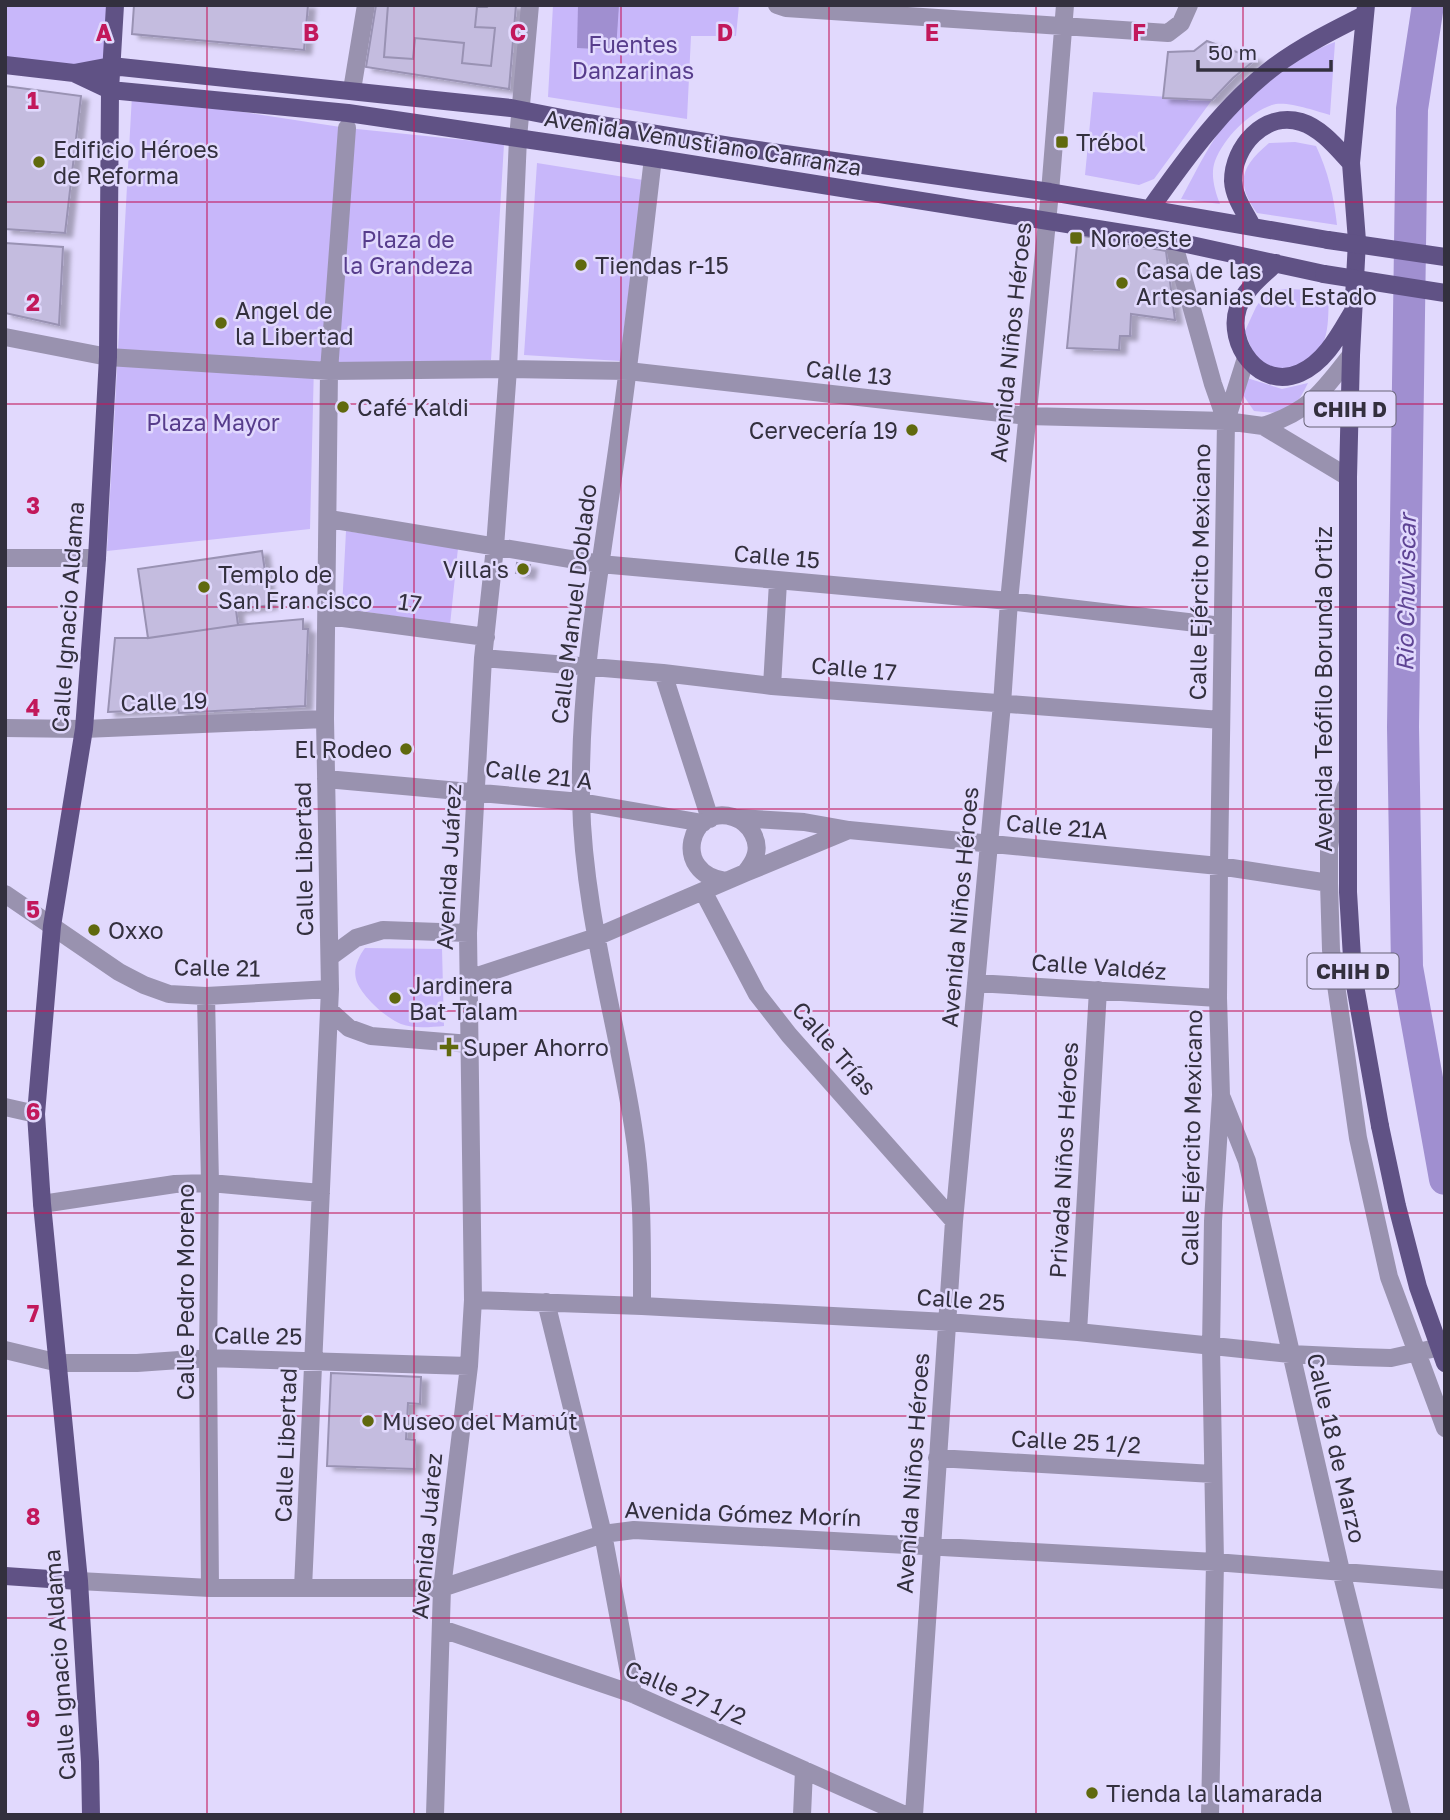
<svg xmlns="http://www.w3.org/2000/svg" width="1450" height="1820" font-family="'Golos Text',sans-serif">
  <defs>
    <filter id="shadow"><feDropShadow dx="7" dy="4" stdDeviation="2" flood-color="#0004"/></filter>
  </defs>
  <rect width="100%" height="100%" fill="#e1d9fd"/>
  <!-- green -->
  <path fill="#c8b7fa" d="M5,5H115L111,66L5,65Z
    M553,5H739L736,36H691L687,119L548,97Z
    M1335,42L1330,115C1316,111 1285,100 1272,105C1248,113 1224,138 1215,161C1210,175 1215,191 1220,204L1181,199C1192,179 1202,158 1215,138C1236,104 1297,55 1335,42Z
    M1093,92L1212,100L1154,179L1139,185L1085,175Z
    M132,95L347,128L504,144L491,360L314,364L310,529L107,551Z
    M1295,142L1316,146C1328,171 1334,197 1337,225L1257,213C1235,182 1241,167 1269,143Z
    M537,163L643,180L620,361L524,355Z
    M1287,289L1310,290L1329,297C1328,312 1329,327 1324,341C1316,362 1284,376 1264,364C1253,357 1249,342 1245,331L1256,307L1267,291Z
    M1247,378L1282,389L1308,383C1294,412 1286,415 1254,411L1243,395Z
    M346,531L458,548L450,625L342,608Z
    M365,948L442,949L444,1026C431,1027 414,1029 401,1024C386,1018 360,995 356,979C353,968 359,956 365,948Z"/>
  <!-- water -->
  <path fill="#a08fd0" d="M578,5H619L616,50L577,48Z"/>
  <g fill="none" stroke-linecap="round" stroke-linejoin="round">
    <!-- river -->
    <path stroke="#a08fd0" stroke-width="32" d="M1428,5L1412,109L1403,727L1407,967L1445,1179"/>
  </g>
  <!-- building -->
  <path fill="#c4bcdf" stroke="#9992b3" stroke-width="2" filter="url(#shadow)" d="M134,5H308L304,50L132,34Z
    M376,5H516L509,89L366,67Z
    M388,5H489L487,7H477L475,27L495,28L491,66L462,63L464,43L415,38L413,59L384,57Z
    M1207,41L1256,59L1233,78L1212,100L1163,98L1168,52L1194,51Z
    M5,86L81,96L65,233L5,229Z
    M1078,235L1166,251L1175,320L1131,314L1130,336H1120L1119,350L1067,348Z
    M5,243L63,247L59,325L5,313Z
    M262,551L270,605L236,610L238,625L148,638L138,569Z
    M517,563L530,565L528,575L516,573Z
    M303,619V629H308L305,706L179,713L178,709L108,712L115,638H148L238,625Z
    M331,1373L421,1377L420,1404L408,1403L406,1439L415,1440L414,1469L327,1466Z"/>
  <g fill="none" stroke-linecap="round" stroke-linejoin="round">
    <!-- minor -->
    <path stroke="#9992af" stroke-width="18" d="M777,5L786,8L1168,33L1181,23L1189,5
      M352,90L366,5
      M1173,241L1213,384L1226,421
      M5,337L108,357L329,371L508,369L628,371L1027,416L1226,421L1263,426L1348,477
      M1263,426C1310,411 1322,392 1351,355
      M329,519L600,564L1009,601L1222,626
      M5,558H97
      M328,616L486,637
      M483,658L663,673L772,686L1221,720
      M663,673L710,819
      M772,686L778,582
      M5,728L84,729L325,719
      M326,779L581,802L703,823
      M1346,786L1332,828L1329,848V883L1331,950L1358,1138L1389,1277L1445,1428
      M738,818L804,822L849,830L1219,866L1329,883
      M745,873L849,830
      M703,891L757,994L789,1035L954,1221
      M5,894L119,972L144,985L169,994L206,996L330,989
      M330,957L356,938L383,930L468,933
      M468,979L596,937L745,873C755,861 761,849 753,834C749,826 742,820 733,817C689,804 671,873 725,881
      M976,983L1218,998
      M206,996L210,1183L208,1358L210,1588
      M329,1010L349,1028L371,1036L470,1044
      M1222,1098L1247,1161L1341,1571L1402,1815
      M5,1107L36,1114
      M42,1204L175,1184L210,1183L321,1193
      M473,1300L642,1306L947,1322L1078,1332L1290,1354L1356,1357L1391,1358L1445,1346
      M546,1302L603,1534L633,1694
      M642,1306C642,1246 643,1186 633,1126C616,1017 583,910 581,799C579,686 599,576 615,464C630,362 641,260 653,158
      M1078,1332L1098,990
      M5,1350L59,1363H137L208,1358L469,1366
      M937,1458L1213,1474
      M79,1581L210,1588H442L603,1534L634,1530L1215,1562L1445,1580
      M303,1588L330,989L325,719L329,371L347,128
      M442,1629L633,1694L905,1815
      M435,1815L442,1588L469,1366L473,1300L468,933L483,658L495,547L508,369L518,138L530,5
      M802,1815L804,1770
      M914,1815L954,1221L1002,704L1009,601L1050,192L1065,5
      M1210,1815L1215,1562L1211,1347L1213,1221L1221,1095L1218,998L1219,866L1226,421L1246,358"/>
    <!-- major -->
    <path stroke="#605285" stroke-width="18" d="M1366,5L1351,163L1357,241L1351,355L1348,477V892L1353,974L1380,1126
      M5,65L74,73L111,66L511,108L588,123L730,146L1050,192L1328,240
      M74,73L110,90L348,113L653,158L1173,241L1324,274
      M1150,209C1186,158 1225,104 1275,66C1302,46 1334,30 1364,15
      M1252,226C1245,212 1234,198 1233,181C1233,147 1264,111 1301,122C1321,128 1337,148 1351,163
      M1276,263C1263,275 1244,290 1238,308C1226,344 1260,391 1300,373C1325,362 1339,335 1352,313
      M5,1576L79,1581
      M91,1815L90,1762L79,1581L42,1204L36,1114L52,926L84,729L97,558L108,357L110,90L115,5"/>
    <!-- major-bridge -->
    <path stroke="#605285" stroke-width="18" d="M1328,240L1445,257
      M1324,274L1445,293
      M1380,1126L1397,1206L1418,1287L1445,1363"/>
  </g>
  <!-- grid -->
  <path fill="none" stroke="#c2185b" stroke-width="2" stroke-opacity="0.55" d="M207,5V1815M414,5V1815M621,5V1815M829,5V1815M1036,5V1815M1243,5V1815M5,202H1445M5,404H1445M5,607H1445M5,809H1445M5,1011H1445M5,1213H1445M5,1416H1445M5,1618H1445"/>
  <!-- markers -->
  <g fill="#60690e" stroke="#e1d9fd" stroke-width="2.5">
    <rect x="1055" y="135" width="14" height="14" rx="3.5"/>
    <circle cx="39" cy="162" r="7"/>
    <rect x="1069" y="231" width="14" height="14" rx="3.5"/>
    <circle cx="581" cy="265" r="7"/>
    <circle cx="1122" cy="283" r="7"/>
    <circle cx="221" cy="323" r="7"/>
    <circle cx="343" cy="407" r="7"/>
    <circle cx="912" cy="430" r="7"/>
    <circle cx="523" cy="569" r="7"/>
    <circle cx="204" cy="587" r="7"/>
    <circle cx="406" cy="749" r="7"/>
    <circle cx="94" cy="930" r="7"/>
    <circle cx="395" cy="998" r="7"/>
    <path d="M445.5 1036.5h7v7h7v7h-7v7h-7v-7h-7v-7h7z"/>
    <circle cx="368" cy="1421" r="7"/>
    <circle cx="1092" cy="1793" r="7"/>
  </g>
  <g text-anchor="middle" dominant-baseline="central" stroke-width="5" stroke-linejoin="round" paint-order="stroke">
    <!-- shield labels -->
    <g fill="#e1d9fd" stroke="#676377" stroke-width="2">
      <rect x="1304.5" y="391.5" width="91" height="35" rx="5"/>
      <rect x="1307.5" y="953.5" width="91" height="35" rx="5"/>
    </g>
    <g font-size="21" font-weight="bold" fill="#33303e">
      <text x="1350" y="409">CHIH D</text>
      <text x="1353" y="971">CHIH D</text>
    </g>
    <!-- park labels -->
    <g font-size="23" fill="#573d8c" stroke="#e1d9fd">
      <text x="633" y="44">Fuentes<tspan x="633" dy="26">Danzarinas</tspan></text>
      <text x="408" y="239">Plaza de<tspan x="408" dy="26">la Grandeza</tspan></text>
      <text x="213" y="422">Plaza Mayor</text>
    </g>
    <!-- street labels -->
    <g font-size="23" fill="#33303e" stroke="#e1d9fd">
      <text transform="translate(703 142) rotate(9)">Avenida Venustiano Carranza</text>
      <text transform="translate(1010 342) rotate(-84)">Avenida Niños Héroes</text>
      <text transform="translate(849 372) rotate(6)">Calle 13</text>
      <text transform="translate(777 556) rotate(5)">Calle 15</text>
      <text transform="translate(1199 572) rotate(-89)">Calle Ejército Mexicano</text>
      <text transform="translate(410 602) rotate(8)">17</text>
      <text transform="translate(573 604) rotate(-83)">Calle Manuel Doblado</text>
      <text transform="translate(67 617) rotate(-86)">Calle Ignacio Aldama</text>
      <text transform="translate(854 668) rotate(5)">Calle 17</text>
      <text transform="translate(1323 689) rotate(-90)">Avenida Teófilo Borunda Ortiz</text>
      <text transform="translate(164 701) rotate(-2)">Calle 19</text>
      <text transform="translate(539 774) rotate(7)">Calle 21 A</text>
      <text transform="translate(1057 826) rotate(5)">Calle 21A</text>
      <text transform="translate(303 859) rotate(-91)">Calle Libertad</text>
      <text transform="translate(448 867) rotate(-87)">Avenida Juárez</text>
      <text transform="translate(959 907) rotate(-85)">Avenida Niños Héroes</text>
      <text transform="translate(1099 966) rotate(4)">Calle Valdéz</text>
      <text transform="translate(217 967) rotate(1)">Calle 21</text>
      <text transform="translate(835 1048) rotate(49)">Calle Trías</text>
      <text transform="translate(1191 1138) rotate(-89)">Calle Ejército Mexicano</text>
      <text transform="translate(1063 1160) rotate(-87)">Privada Niños Héroes</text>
      <text transform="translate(185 1292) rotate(-90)">Calle Pedro Moreno</text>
      <text transform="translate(961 1299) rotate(4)">Calle 25</text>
      <text transform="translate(258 1335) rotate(1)">Calle 25</text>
      <text transform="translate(1076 1441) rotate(3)">Calle 25 1/2</text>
      <text transform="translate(285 1445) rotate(-88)">Calle Libertad</text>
      <text transform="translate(1337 1448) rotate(77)">Calle 18 de Marzo</text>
      <text transform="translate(912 1473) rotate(-86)">Avenida Niños Héroes</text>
      <text transform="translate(743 1513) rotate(2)">Avenida Gómez Morín</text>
      <text transform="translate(426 1536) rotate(-85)">Avenida Juárez</text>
      <text transform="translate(59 1665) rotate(-94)">Calle Ignacio Aldama</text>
      <text transform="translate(686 1692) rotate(23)">Calle 27 1/2</text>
    </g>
    <!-- poi labels -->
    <g font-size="23" fill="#33303e" stroke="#e1d9fd" text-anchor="start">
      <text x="1076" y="142">Trébol</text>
      <text x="53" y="149">Edificio Héroes<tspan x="53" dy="26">de Reforma</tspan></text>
      <text x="1090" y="238">Noroeste</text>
      <text x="595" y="265">Tiendas r-15</text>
      <text x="1136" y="270">Casa de las<tspan x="1136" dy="26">Artesanias del Estado</tspan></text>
      <text x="235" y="310">Angel de<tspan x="235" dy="26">la Libertad</tspan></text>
      <text x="357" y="407">Café Kaldi</text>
      <text x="898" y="430" text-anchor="end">Cervecería 19</text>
      <text x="509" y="569" text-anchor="end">Villa's</text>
      <text x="218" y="574">Templo de<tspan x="218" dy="26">San Francisco</tspan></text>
      <text x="392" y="749" text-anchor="end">El Rodeo</text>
      <text x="108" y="930">Oxxo</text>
      <text x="409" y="985">Jardinera<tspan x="409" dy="26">Bat Talam</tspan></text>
      <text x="463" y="1047">Super Ahorro</text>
      <text x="382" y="1421">Museo del Mamút</text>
      <text x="1106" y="1793">Tienda la llamarada</text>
    </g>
    <!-- water labels -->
    <g font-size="24" font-style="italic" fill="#5e4494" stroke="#e1d9fd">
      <text transform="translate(1405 593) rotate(-89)">Rio Chuviscar</text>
    </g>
  </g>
  <g font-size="23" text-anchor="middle" font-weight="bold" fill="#c2185b" stroke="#e1d9fd" stroke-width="5" stroke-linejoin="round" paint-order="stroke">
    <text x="104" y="41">A</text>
    <text x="311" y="41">B</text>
    <text x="518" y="41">C</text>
    <text x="725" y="41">D</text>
    <text x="932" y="41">E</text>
    <text x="1139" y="41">F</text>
    <text x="33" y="109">1</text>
    <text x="33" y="311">2</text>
    <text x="33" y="514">3</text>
    <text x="33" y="716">4</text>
    <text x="33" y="918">5</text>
    <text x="33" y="1120">6</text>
    <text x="33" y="1322">7</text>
    <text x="33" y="1525">8</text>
    <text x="33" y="1727">9</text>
  </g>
  <!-- border -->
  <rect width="1450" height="1820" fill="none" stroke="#33303e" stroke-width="14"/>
  <!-- scale -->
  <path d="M1198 60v10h133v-10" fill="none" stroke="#33303e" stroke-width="3.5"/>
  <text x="1208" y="60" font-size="21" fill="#33303e" stroke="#e1d9fd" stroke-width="5" paint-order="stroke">50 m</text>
</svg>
